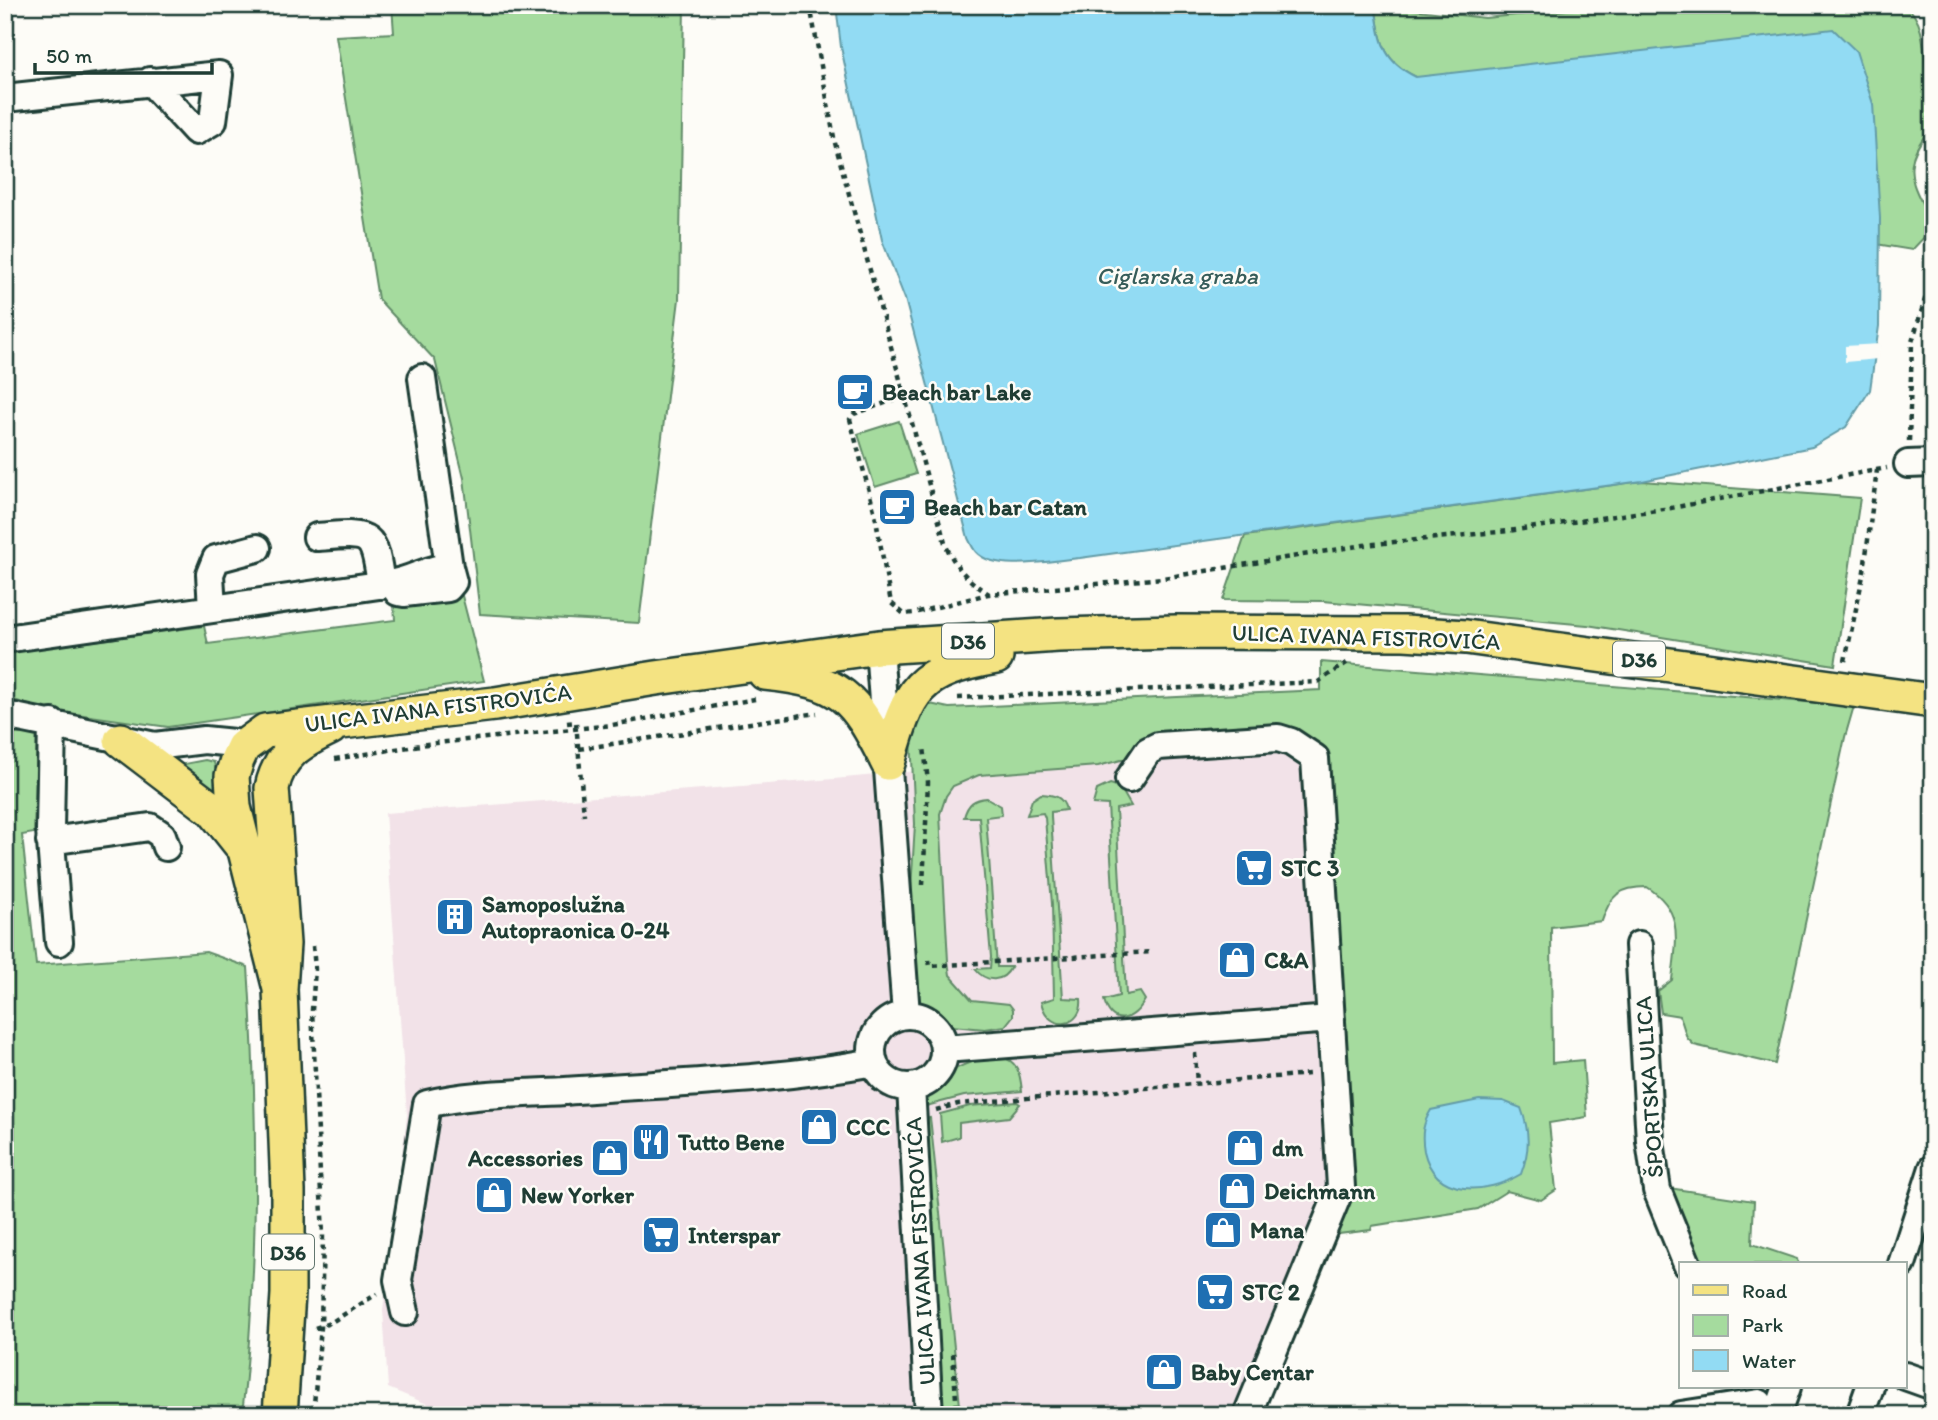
<svg xmlns="http://www.w3.org/2000/svg" width="1938" height="1420" font-family="Itim,sans-serif">
  <rect width="100%" height="100%" fill="#fdfcf7"/>
  <filter id="ink" filterUnits="userSpaceOnUse"><feTurbulence type="fractalNoise" baseFrequency=".0143" numOctaves="2"/><feDisplacementMap in="SourceGraphic" scale="14" xChannelSelector="R" yChannelSelector="G"/><feConvolveMatrix kernelMatrix="1 2 1 2 8 2 1 2 1" color-interpolation-filters="sRGB"/></filter>
  <g filter="url(#ink)">
    <!-- built -->
    <path fill="#f2e2e8" d="M1320,732L1349,1146L1257,1415H454L388,1388L383,1310L407,1115L385,813L834,779Z"/>
    <!-- green -->
    <path fill="#a5db9e" stroke="#628c69" stroke-width="2" d="M392,5H684L679,299L639,623L480,614L464,478L435,360L378,299L336,36L394,33Z
      M1375,5L1485,18L1617,5H1905C1929,23 1923,66 1929,93C1930,101 1935,110 1933,119C1929,134 1914,146 1912,163C1908,189 1928,206 1932,229L1912,250L1876,244L1416,77C1381,60 1381,41 1375,5Z
      M899,421L916,474L875,487L858,434Z
      M1642,481L1860,498L1835,665L1587,625L1323,601L1223,600L1245,536Z
      M460,588L484,681L168,727L41,709L5,697V653L204,626L208,644L395,620L394,603Z
      M1321,662L1854,706L1845,737L1775,1064L1694,1045L1687,1038L1680,1016L1661,1013L1658,991L1672,980C1676,941 1685,911 1647,887C1620,887 1610,895 1602,921L1551,927L1552,1063L1583,1060L1587,1117L1549,1123L1556,1190L1541,1200L1507,1191L1478,1209L1372,1226L1371,1230L1330,1235L1318,749L1129,758L1098,766L979,775L953,786L946,796L940,814L948,961L950,975L972,1000L1009,1004L1013,1009V1016L1005,1026L985,1029L952,1026L929,1013L916,996L911,890L915,824L911,737L927,700L930,704L949,708L1321,690Z
      M5,734H37L34,833L22,835L36,965L206,952L248,967C258,1115 259,1267 242,1415H5Z
      M205,760L214,762L222,802L169,767Z
      M1110,784L1120,787L1131,806L1116,809L1126,995L1140,992L1145,1000C1133,1021 1112,1028 1104,1000L1119,996L1108,805L1093,804L1097,790Z
      M1041,794C1054,795 1063,796 1066,810L1051,812V817L1063,998L1081,999C1084,1026 1049,1035 1041,1002L1054,998L1052,904L1045,818L1043,813L1027,815L1032,800Z
      M987,798L1001,806L1002,815L986,817L997,967H1011C1003,983 986,983 975,969L990,968L991,957L979,817H964C968,803 974,799 987,798Z
      M999,1056C1018,1061 1020,1072 1022,1091L964,1096L926,1106C935,1072 968,1060 999,1056Z
      M1017,1102L1020,1104L1009,1117L959,1123V1137L942,1142L940,1114L970,1106Z
      M930,1118L931,1126L961,1415H939L923,1119Z
      M1669,1188L1754,1201L1752,1244L1797,1259L1798,1264H1703Z"/>
    <!-- water -->
    <path fill="#92dbf3" stroke="#649ca7" stroke-width="2" d="M836,5H1375C1381,41 1381,60 1416,77L1833,29L1856,51L1873,104L1880,218L1879,326L1870,390L1846,427L1812,447L1642,481L1080,558C1054,560 995,573 976,552C973,549 970,542 968,538L905,299L882,240L841,47Z
      M1479,1100L1503,1101L1521,1108C1530,1132 1530,1150 1521,1174C1487,1194 1435,1199 1424,1151C1421,1134 1423,1123 1431,1110Z"/>
    <!-- pier -->
    <path fill="#fdfcf7" d="M1880,344L1878,359L1845,362V346Z"/>
    <g fill="none" stroke-linecap="round" stroke-linejoin="round">
      <defs>
        <path id="minor" d="M5,98L219,75L213,121L196,131L150,81
          M1908,464L1933,463
          M317,537C370,533 374,530 381,585
          M393,585L398,592L404,593L448,588L453,582L449,567
          M212,609L210,574L216,559L257,548
          M5,639L393,583C413,580 429,568 449,567L422,378
          M879,647L906,1014
          M5,715L155,746L204,740L234,743L243,747
          M52,723L50,830L59,942
          M1129,779L1148,751L1158,746L1278,738L1291,742L1315,758L1341,1187L1247,1415
          M50,841L150,827L162,835L166,847
          M1639,945L1650,1141L1657,1190L1687,1264
          M872 1051a36 36 0 1 1 72 0a36 36 0 1 1-72 0Z
          M944,1049L1331,1019
          M911,1087L929,1415
          M1902,1264L1933,1168
          M405,1312L398,1280L427,1104C471,1093 519,1094 565,1091C669,1083 772,1081 874,1062
          M1905,1376L1933,1386
          M1681,1415L1759,1403
          M1777,1415L1787,1387
          M1860,1415L1870,1387"/>
        <path id="major" d="M765,673C842,681 854,695 888,763
          M121,740L213,810L240,844
          M888,763C909,688 917,671 996,657
          M280,989L234,807L232,776L237,760L243,747L265,731L495,704L656,678L879,647L1058,635L1176,632L1404,633L1466,637L1933,701
          M280,1415L288,1294V1191L280,989L283,944L272,788C279,754 301,742 330,728"/>
      </defs>
      <!-- minor casing -->
      <use href="#minor" stroke="#1f3d34" stroke-width="32"/>
      <!-- major casing -->
      <use href="#major" stroke="#1f3d34" stroke-width="38"/>
      <!-- path -->
      <path stroke="#1f3d34" stroke-width="4.5" stroke-dasharray="5 5" stroke-linecap="butt" d="M810,5L835,143L945,543C954,566 968,581 989,594L1163,578L1364,545L1508,531L1671,508L1887,468
        M1460,5L1486,13L1550,5
        M1925,5L1933,20
        M905,396L854,414L850,419L875,514L891,603L904,614L914,613L988,594
        M1909,441L1912,342L1933,273
        M1845,661L1864,571L1877,470
        M958,698L1318,682L1348,662
        M567,723L576,722L584,815
        M579,749L817,713
        M335,759L427,744L612,725L755,699
        M923,885L928,782L924,747
        M313,946L315,969L312,1010L323,1235L321,1327L313,1415
        M929,960L930,966L1151,952
        M859,1042L881,1009
        M1195,1053L1197,1084
        M872,1088L888,1098
        M936,1110L958,1104L1310,1074
        M315,1328L330,1323L377,1294
        M953,1353L957,1415"/>
      <!-- minor -->
      <use href="#minor" stroke="#fdfcf7" stroke-width="26"/>
      <!-- major -->
      <use href="#major" stroke="#f4e382" stroke-width="33"/>
    </g>
  </g>
  <!-- icons -->
  <defs>
    <symbol id="cafe-square" viewBox="-11 -11 22 22"><rect x="-9" y="-9" width="18" height="18" rx="4" fill="#1f6fb2" stroke="#fdfcf7"/><path d="M-5.5-4.5H6V0H3Q3 3.5 0 3.5H-2.5Q-5.5 3.5-5.5 0ZM3-3.2v2h1.7v-2ZM-6 4.5H4V6H-6Z" fill="#fff"/></symbol>
    <symbol id="supermarket-square" viewBox="-11 -11 22 22"><rect x="-9" y="-9" width="18" height="18" rx="4" fill="#1f6fb2" stroke="#fdfcf7"/><path d="M-6-5.5h2.5l.6 2H6L4.5 2H-2.5L-4.4-4H-6ZM-1.5 3.2a1.3 1.3 0 1 0 .1 0ZM3 3.2a1.3 1.3 0 1 0 .1 0Z" fill="#fff"/></symbol>
    <symbol id="building-square" viewBox="-11 -11 22 22"><rect x="-9" y="-9" width="18" height="18" rx="4" fill="#1f6fb2" stroke="#fdfcf7"/><path d="M-4-6H4V6H1V3H-1V6H-4ZM-2.5-4.3h1.7v1.8h-1.7ZM.8-4.3h1.7v1.8H.8ZM-2.5-1h1.7V.8h-1.7ZM.8-1h1.7V.8H.8Z" fill="#fff"/></symbol>
    <symbol id="shop-square" viewBox="-11 -11 22 22"><rect x="-9" y="-9" width="18" height="18" rx="4" fill="#1f6fb2" stroke="#fdfcf7"/><path d="M-5-2.5h2.3a2.7 3.5 0 0 1 5.4 0H5L5.5 6h-11ZM-1.5-2.5h3a1.5 2.3 0 0 0-3 0Z" fill="#fff"/></symbol>
    <symbol id="restaurant-square" viewBox="-11 -11 22 22"><rect x="-9" y="-9" width="18" height="18" rx="4" fill="#1f6fb2" stroke="#fdfcf7"/><path d="M-5-6h1v4h1v-4h1v4h1v-4h1v5L-1.5 .5V6h-2V.5L-5-1ZM5-6V6H3V1.5H1.5Q1.5-4 5-6Z" fill="#fff"/></symbol>
  </defs>
  <g fill-rule="evenodd">
    <use href="#cafe-square" x="833" y="370" width="44" height="44"/>
    <use href="#cafe-square" x="875" y="485" width="44" height="44"/>
    <use href="#supermarket-square" x="1232" y="846" width="44" height="44"/>
    <use href="#building-square" x="433" y="895" width="44" height="44"/>
    <use href="#shop-square" x="1215" y="938" width="44" height="44"/>
    <use href="#shop-square" x="797" y="1105" width="44" height="44"/>
    <use href="#restaurant-square" x="629" y="1120" width="44" height="44"/>
    <use href="#shop-square" x="1223" y="1126" width="44" height="44"/>
    <use href="#shop-square" x="588" y="1136" width="44" height="44"/>
    <use href="#shop-square" x="1215" y="1169" width="44" height="44"/>
    <use href="#shop-square" x="472" y="1173" width="44" height="44"/>
    <use href="#shop-square" x="1201" y="1208" width="44" height="44"/>
    <use href="#supermarket-square" x="639" y="1213" width="44" height="44"/>
    <use href="#supermarket-square" x="1193" y="1270" width="44" height="44"/>
    <use href="#shop-square" x="1142" y="1350" width="44" height="44"/>
  </g>
  <g text-anchor="middle" dominant-baseline="central" stroke-width="5" stroke-linejoin="round" paint-order="stroke">
    <!-- shield labels -->
    <g fill="#fdfcf7" stroke="#62766e" stroke-width="2">
      <rect x="942" y="623.5" width="52" height="35" rx="5"/>
      <rect x="1613" y="641.5" width="52" height="35" rx="5"/>
      <rect x="262" y="1234.5" width="52" height="35" rx="5"/>
    </g>
    <g font-size="21" font-weight="bold" fill="#1f3d34">
      <text x="968" y="641">D36</text>
      <text x="1639" y="659">D36</text>
      <text x="288" y="1252">D36</text>
    </g>
    <!-- poi labels -->
    <g font-size="23" font-weight="bold" fill="#1f3d34" stroke="#fdfcf7" text-anchor="start">
      <text x="882" y="392">Beach bar Lake</text>
      <text x="924" y="507">Beach bar Catan</text>
      <text x="1281" y="868">STC 3</text>
      <text x="482" y="904">Samoposlužna<tspan x="482" dy="26">Autopraonica 0-24</tspan></text>
      <text x="1264" y="960">C&amp;A</text>
      <text x="846" y="1127">CCC</text>
      <text x="678" y="1142">Tutto Bene</text>
      <text x="1272" y="1148">dm</text>
      <text x="583" y="1158" text-anchor="end">Accessories</text>
      <text x="1264" y="1191">Deichmann</text>
      <text x="521" y="1195">New Yorker</text>
      <text x="1250" y="1230">Mana</text>
      <text x="688" y="1235">Interspar</text>
      <text x="1242" y="1292">STC 2</text>
      <text x="1191" y="1372">Baby Centar</text>
    </g>
    <!-- street labels -->
    <g font-size="23" fill="#1f3d34" stroke="#fdfcf7">
      <text transform="translate(1366 637) rotate(2)">ULICA IVANA FISTROVIĆA</text>
      <text transform="translate(438 708) rotate(-7)">ULICA IVANA FISTROVIĆA</text>
      <text transform="translate(1649 1087) rotate(-94)">ŠPORTSKA ULICA</text>
      <text transform="translate(920 1251) rotate(-93)">ULICA IVANA FISTROVIĆA</text>
    </g>
    <!-- water labels -->
    <g font-size="24" font-style="italic" fill="#365d5a" stroke="#fdfcf7">
      <text x="1177" y="275">Ciglarska graba</text>
    </g>
  </g>
  <!-- margin -->
  <rect width="1938" height="1420" fill="none" stroke="#fdfcf7" stroke-width="28"/>
  <rect x="14" y="14" width="1910" height="1392" fill="none" stroke="#1f3d34" stroke-width="2.5" filter="url(#ink)"/>
  <!-- legend -->
  <rect x="1679" y="1262" width="228" height="126" fill="#fdfcf7" stroke="#a4b0a9" stroke-width="2"/>
  <rect x="1693" y="1285" width="35" height="10" fill="#f4e382" stroke="#a4b0a9" stroke-width="2"/>
  <text x="1742" y="1298" font-size="21" fill="#1f3d34">Road</text>
  <rect x="1693" y="1315" width="35" height="21" fill="#a5db9e" stroke="#a4b0a9" stroke-width="2"/>
  <text x="1742" y="1332" font-size="21" fill="#1f3d34">Park</text>
  <rect x="1693" y="1350" width="35" height="21" fill="#92dbf3" stroke="#a4b0a9" stroke-width="2"/>
  <text x="1742" y="1368" font-size="21" fill="#1f3d34">Water</text>
  <!-- scale -->
  <path d="M35 63v10h177v-10" fill="none" stroke="#1f3d34" stroke-width="3.5"/>
  <text x="46" y="63" font-size="21" fill="#1f3d34" stroke="#fdfcf7" stroke-width="5" paint-order="stroke">50 m</text>
</svg>
